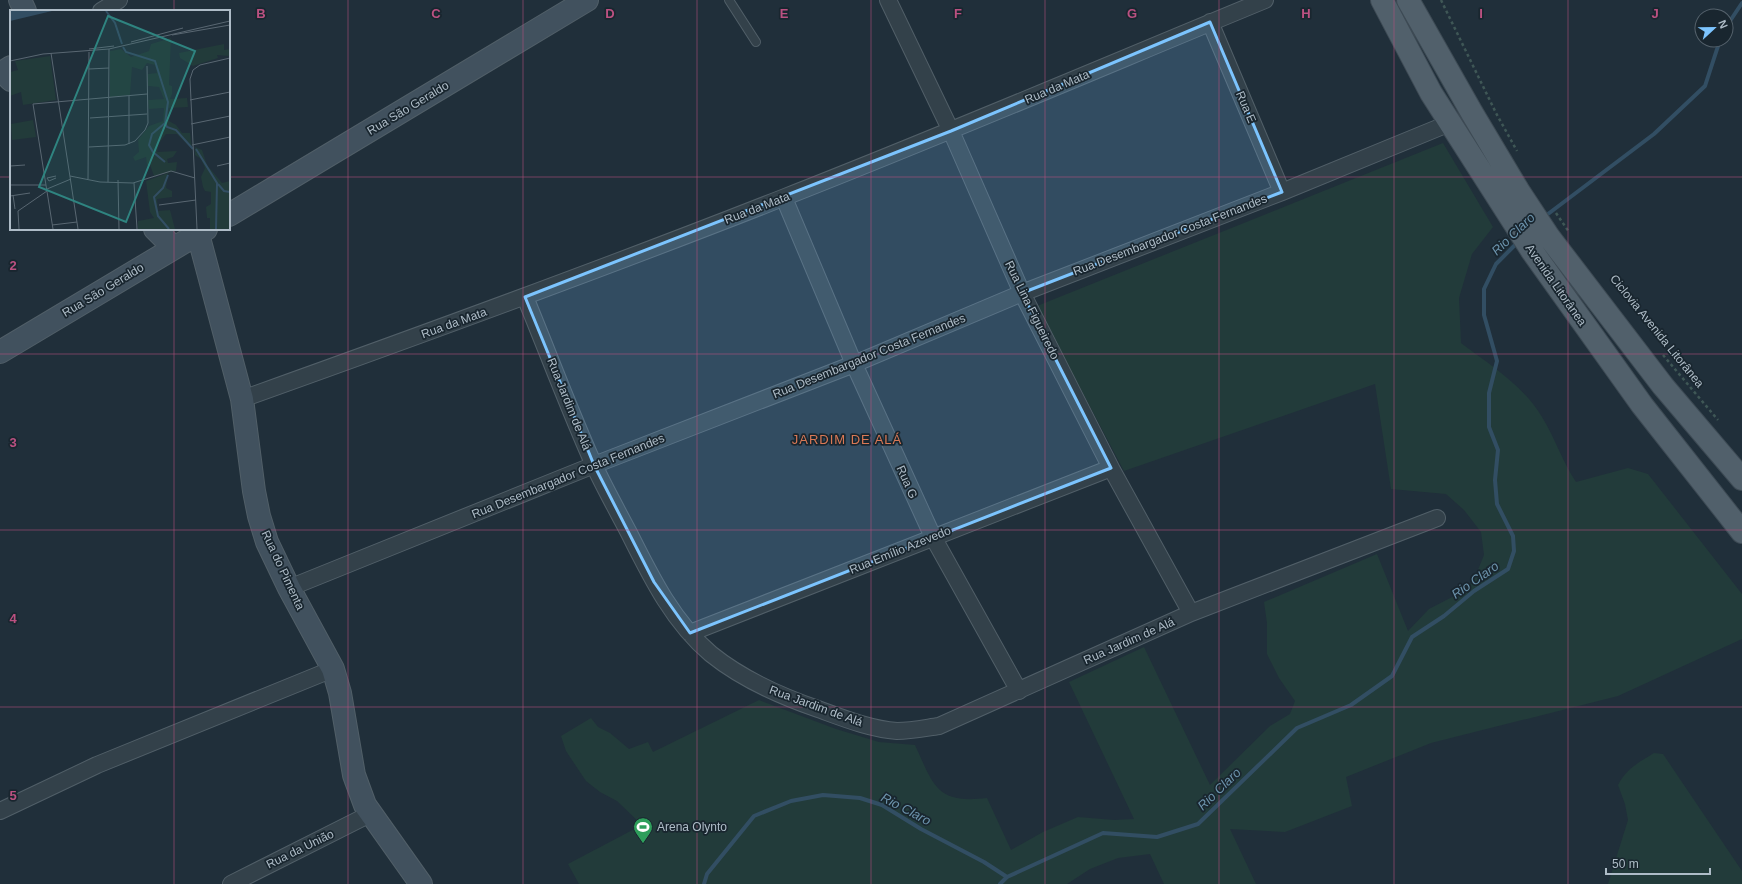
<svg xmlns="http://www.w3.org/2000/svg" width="1742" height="884" font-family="Helvetica,sans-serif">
  <rect width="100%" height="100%" fill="#202f3a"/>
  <!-- green -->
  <path fill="#223b3a" d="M1443,143L1493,227L1472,254L1459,298L1461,343C1490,365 1523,385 1542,417C1555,438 1562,461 1576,482L1628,468L1648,474L1742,594V639L1618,696L1431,743L1346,777L1352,806L1285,832L1230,829L1256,884H1164L1150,854L1118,858L1090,869L1067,884H579L568,864L642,825L617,801L600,792L586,781L566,751L561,736L591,718L598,727L610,733L629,749L648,742L653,752L759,700L836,729L879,742L915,745C934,786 936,804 987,798L1011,850L1043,832L1078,817L1114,820L1134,819L1069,682L1144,647L1210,785L1270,726L1290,714L1295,701L1279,678L1267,654V623L1264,602L1377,554L1408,631L1429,609L1458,594L1473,582L1484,555L1481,532L1464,510L1446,494L1391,489L1375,384L1124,471L1037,306Z
    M1654,753L1663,754L1742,871V884H1608L1628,820L1625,804L1618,785C1627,768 1638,763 1654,753Z"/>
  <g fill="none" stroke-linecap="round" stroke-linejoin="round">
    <!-- stream -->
    <path stroke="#324e63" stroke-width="4" d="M1726,27L1742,3
      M1544,217L1654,134L1705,86L1720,40
      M704,884L707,874L754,816L791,801L823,795L860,798L882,805L921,829L984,862L1007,877
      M1000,884L1007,877L1103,833L1157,837L1198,824L1297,728L1351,705L1392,676L1412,637L1444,616L1474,591L1508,569L1514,551L1513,536L1497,504L1495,480L1498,450L1489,427V393L1497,361L1484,315V289L1496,264L1519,241"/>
    <defs>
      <path id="lane" d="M729,0L756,42"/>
      <path id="street" d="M888,0L951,131L1022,293L1111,468L1191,613
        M101,11L119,0
        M1210,22L1282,192
        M784,198L854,364L933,537L1019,691
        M525,297C548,353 569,409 593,463C604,487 617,510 629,533C651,577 673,622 711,654C742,679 780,696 818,709C843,718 870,729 897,731C911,731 925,728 939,726L1191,613L1437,518
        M242,399C424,334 605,268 785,197C946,134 1105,66 1265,0
        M289,588L594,465L854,364L1022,293L1282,192L1450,123
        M690,633L1111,468
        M0,811L97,765L333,669
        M231,884L370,814"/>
      <path id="secondary" d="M20,0L25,11
        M11,67L3,72L11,80
        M229,215L587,0
        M155,229L174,248
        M198,234L242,399L254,491L259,516L267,542L289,588L333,669L340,693L354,775L365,805L421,884
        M0,352L206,229"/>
      <path id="primary" d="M1382,0L1431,93L1532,251L1642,405L1742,532
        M1408,0L1472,113L1518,190L1549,237L1663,386L1742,479"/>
    </defs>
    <!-- lane casing -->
    <use href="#lane" stroke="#515f68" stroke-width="10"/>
    <!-- street casing -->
    <use href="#street" stroke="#515f68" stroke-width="18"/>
    <!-- secondary casing -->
    <use href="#secondary" stroke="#515f68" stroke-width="24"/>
    <!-- primary casing -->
    <use href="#primary" stroke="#3d4a54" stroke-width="24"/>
    <!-- path -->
    <path stroke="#3f5756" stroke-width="2.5" stroke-dasharray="3 3" stroke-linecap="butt" d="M1441,0L1496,113L1517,151
      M1556,213L1569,232
      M1663,355L1718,420"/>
    <!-- lane -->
    <use href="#lane" stroke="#33414a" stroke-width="8"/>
    <!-- street -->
    <use href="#street" stroke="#33414a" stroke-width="16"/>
    <!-- secondary -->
    <use href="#secondary" stroke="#41515e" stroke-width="22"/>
    <!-- primary -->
    <use href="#primary" stroke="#51606b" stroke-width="22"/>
  </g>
  <!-- marked area -->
  <path fill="#7cc4fe" fill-opacity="0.2" stroke="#7cc4fe" stroke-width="3" stroke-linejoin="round" d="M1210,22L1282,192L1022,293L1111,468L690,633L654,582L594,465L525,297L951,131Z"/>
  <!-- grid -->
  <path fill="none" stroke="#bb5181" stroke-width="1" stroke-opacity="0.55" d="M174,0V11M348,0V884M523,0V884M697,0V884M871,0V884M1045,0V884M1219,0V884M1394,0V884M1568,0V884M0,177H11M229,177H1742M174,229V884M0,354H1742M0,530H1742M0,707H1742"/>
  <!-- icons -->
  <defs>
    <symbol id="stadium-pin" viewBox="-11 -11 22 30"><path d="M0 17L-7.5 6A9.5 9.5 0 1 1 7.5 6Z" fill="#2e9e5b" stroke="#19262f"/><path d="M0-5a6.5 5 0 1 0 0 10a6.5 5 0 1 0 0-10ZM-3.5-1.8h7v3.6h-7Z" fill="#fff"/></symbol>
  </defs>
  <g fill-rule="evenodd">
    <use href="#stadium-pin" x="632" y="816" width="22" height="30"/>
  </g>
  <g text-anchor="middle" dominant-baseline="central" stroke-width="3.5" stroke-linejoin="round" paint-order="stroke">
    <!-- street labels -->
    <g font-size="12" fill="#aebcc7" stroke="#19262f">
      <text transform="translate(1057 87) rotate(-23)">Rua da Mata</text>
      <text transform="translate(1246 107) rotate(67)">Rua E</text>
      <text transform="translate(408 108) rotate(-31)">Rua São Geraldo</text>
      <text transform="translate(757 208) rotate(-21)">Rua da Mata</text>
      <text transform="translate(1170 235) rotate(-21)">Rua Desembargador Costa Fernandes</text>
      <text transform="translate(1556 285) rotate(55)">Avenida Litorânea</text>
      <text transform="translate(103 290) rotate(-31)">Rua São Geraldo</text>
      <text transform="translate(1032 310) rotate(64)">Rua Lina Figueiredo</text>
      <text transform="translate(454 323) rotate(-20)">Rua da Mata</text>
      <text transform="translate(1657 331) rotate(51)">Ciclovia Avenida Litorânea</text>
      <text transform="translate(869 356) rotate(-22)">Rua Desembargador Costa Fernandes</text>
      <text transform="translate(569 404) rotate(68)">Rua Jardim de Alá</text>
      <text transform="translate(568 476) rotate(-22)">Rua Desembargador Costa Fernandes</text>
      <text transform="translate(907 482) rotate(66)">Rua G</text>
      <text transform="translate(900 550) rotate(-22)">Rua Emílio Azevedo</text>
      <text transform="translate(283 570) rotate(65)">Rua do Pimenta</text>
      <text transform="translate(1129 641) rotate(-24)">Rua Jardim de Alá</text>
      <text transform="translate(816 706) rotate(20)">Rua Jardim de Alá</text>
      <text transform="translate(300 849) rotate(-26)">Rua da União</text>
    </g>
    <!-- poi labels -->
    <g font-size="12" fill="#aebcc7" stroke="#19262f" text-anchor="start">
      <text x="657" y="827">Arena Olynto</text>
    </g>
    <!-- water labels -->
    <g font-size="13" font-style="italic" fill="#6c93ac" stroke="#19262f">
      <text transform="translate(1513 234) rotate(-44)">Rio Claro</text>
      <text transform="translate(1475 580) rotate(-35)">Rio Claro</text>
      <text transform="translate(1219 789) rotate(-44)">Rio Claro</text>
      <text transform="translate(906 809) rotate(28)">Rio Claro</text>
    </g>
    <!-- neighbourhood labels -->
    <g font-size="13" letter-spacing="1" fill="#da7956" stroke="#19262f">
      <text x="847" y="439">JARDIM DE ALÁ</text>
    </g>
  </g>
  <!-- overview -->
  <g transform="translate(10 10)">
    <rect width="220" height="220" fill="#202f3a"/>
    <path d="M161,28L159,75L162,76V84L160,89L177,88L178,97L159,98L158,104L159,111L166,115L172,123H180L182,139L167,124H156L149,133L147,142L167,141L163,147L157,149L158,153L167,152L166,161L144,166L140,155H137L136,147L125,151L123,147L129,142L128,130L139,116L153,111L154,98L139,99L138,90L154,89L149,77L138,76V64L147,63L145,55L137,53L132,60L122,57L120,85L100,87V41L111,39L121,47L139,41L141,34ZM214,34V40L220,39L219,46L207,45L208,48L183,56L170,48L169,43ZM40,46L46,90L13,95L11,82L0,86V62L8,60L5,51ZM23,110L26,127L2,130L1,114ZM185,137L192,140L197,155L212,173L220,171V219H200V208H197L196,197L201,194V182L195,181L193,177L191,167L195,158L191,149L185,145ZM158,163L156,178L162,181V187L147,189L148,201L160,200L165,219H128V211L144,208L140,202L136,171Z" fill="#223b3a"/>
    <path d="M0,1H42L0,11Z" fill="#324e63"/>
    <path fill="none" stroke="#324e63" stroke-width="2" d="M96,1L105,13L112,34M113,37L116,42L145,51L158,92L155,113L157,117L166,120L183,139M155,113L142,124L139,135L143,142L155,152M186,139L207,173L206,219M158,165L153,178L144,187L148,206L159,219M208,174L214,181L220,182"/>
    <path fill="none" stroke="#596772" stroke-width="1" d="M162,25L220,15M121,32L173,18M79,39L104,36M41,43L68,219M0,51L33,44L99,39L220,11M79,59L99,58M180,90L220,82M80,108L137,104M181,114L220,106M119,134V86M182,135L220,127M79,137L115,135L125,131L135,120L138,113L137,56M0,156L15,155M207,156L220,153M46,166L37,168L39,171L46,168M60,166L90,172L123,173L161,161L185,168M78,169L79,42M108,170L109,219M98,172L99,39M124,173L127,219M0,175H36M37,179L61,169M3,185L5,199M0,186L20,183M149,195L186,190M42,215L67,212M9,219L8,201L37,181M43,219L23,94L137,84M187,219L180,69L183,60L190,55L220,48"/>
    <path fill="#2f8480" fill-opacity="0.15" stroke="#2f8480" stroke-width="2" d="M98,6L185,41L116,212L29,177Z"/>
    <rect width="220" height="220" fill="none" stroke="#aebcc7" stroke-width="2"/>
  </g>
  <g font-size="13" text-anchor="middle" font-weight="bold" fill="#bb5181" stroke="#19262f" stroke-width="3.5" stroke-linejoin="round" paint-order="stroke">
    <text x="261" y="18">B</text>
    <text x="436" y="18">C</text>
    <text x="610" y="18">D</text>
    <text x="784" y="18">E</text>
    <text x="958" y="18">F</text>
    <text x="1132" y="18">G</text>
    <text x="1306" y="18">H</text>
    <text x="1481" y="18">I</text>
    <text x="1655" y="18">J</text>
    <text x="13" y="270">2</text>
    <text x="13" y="447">3</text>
    <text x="13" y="623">4</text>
    <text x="13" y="800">5</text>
  </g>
  <!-- north arrow -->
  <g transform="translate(1714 28) rotate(68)"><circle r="19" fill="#19262f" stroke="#55626c"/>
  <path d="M0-3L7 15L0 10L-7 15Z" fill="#7cc4fe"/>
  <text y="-6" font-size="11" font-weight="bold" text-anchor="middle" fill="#aebcc7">N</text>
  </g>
  <!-- scale -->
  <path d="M1606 868v6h104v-6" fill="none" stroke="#aebcc7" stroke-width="2"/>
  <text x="1612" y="868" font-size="12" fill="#aebcc7" stroke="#19262f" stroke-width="3" paint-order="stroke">50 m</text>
</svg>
